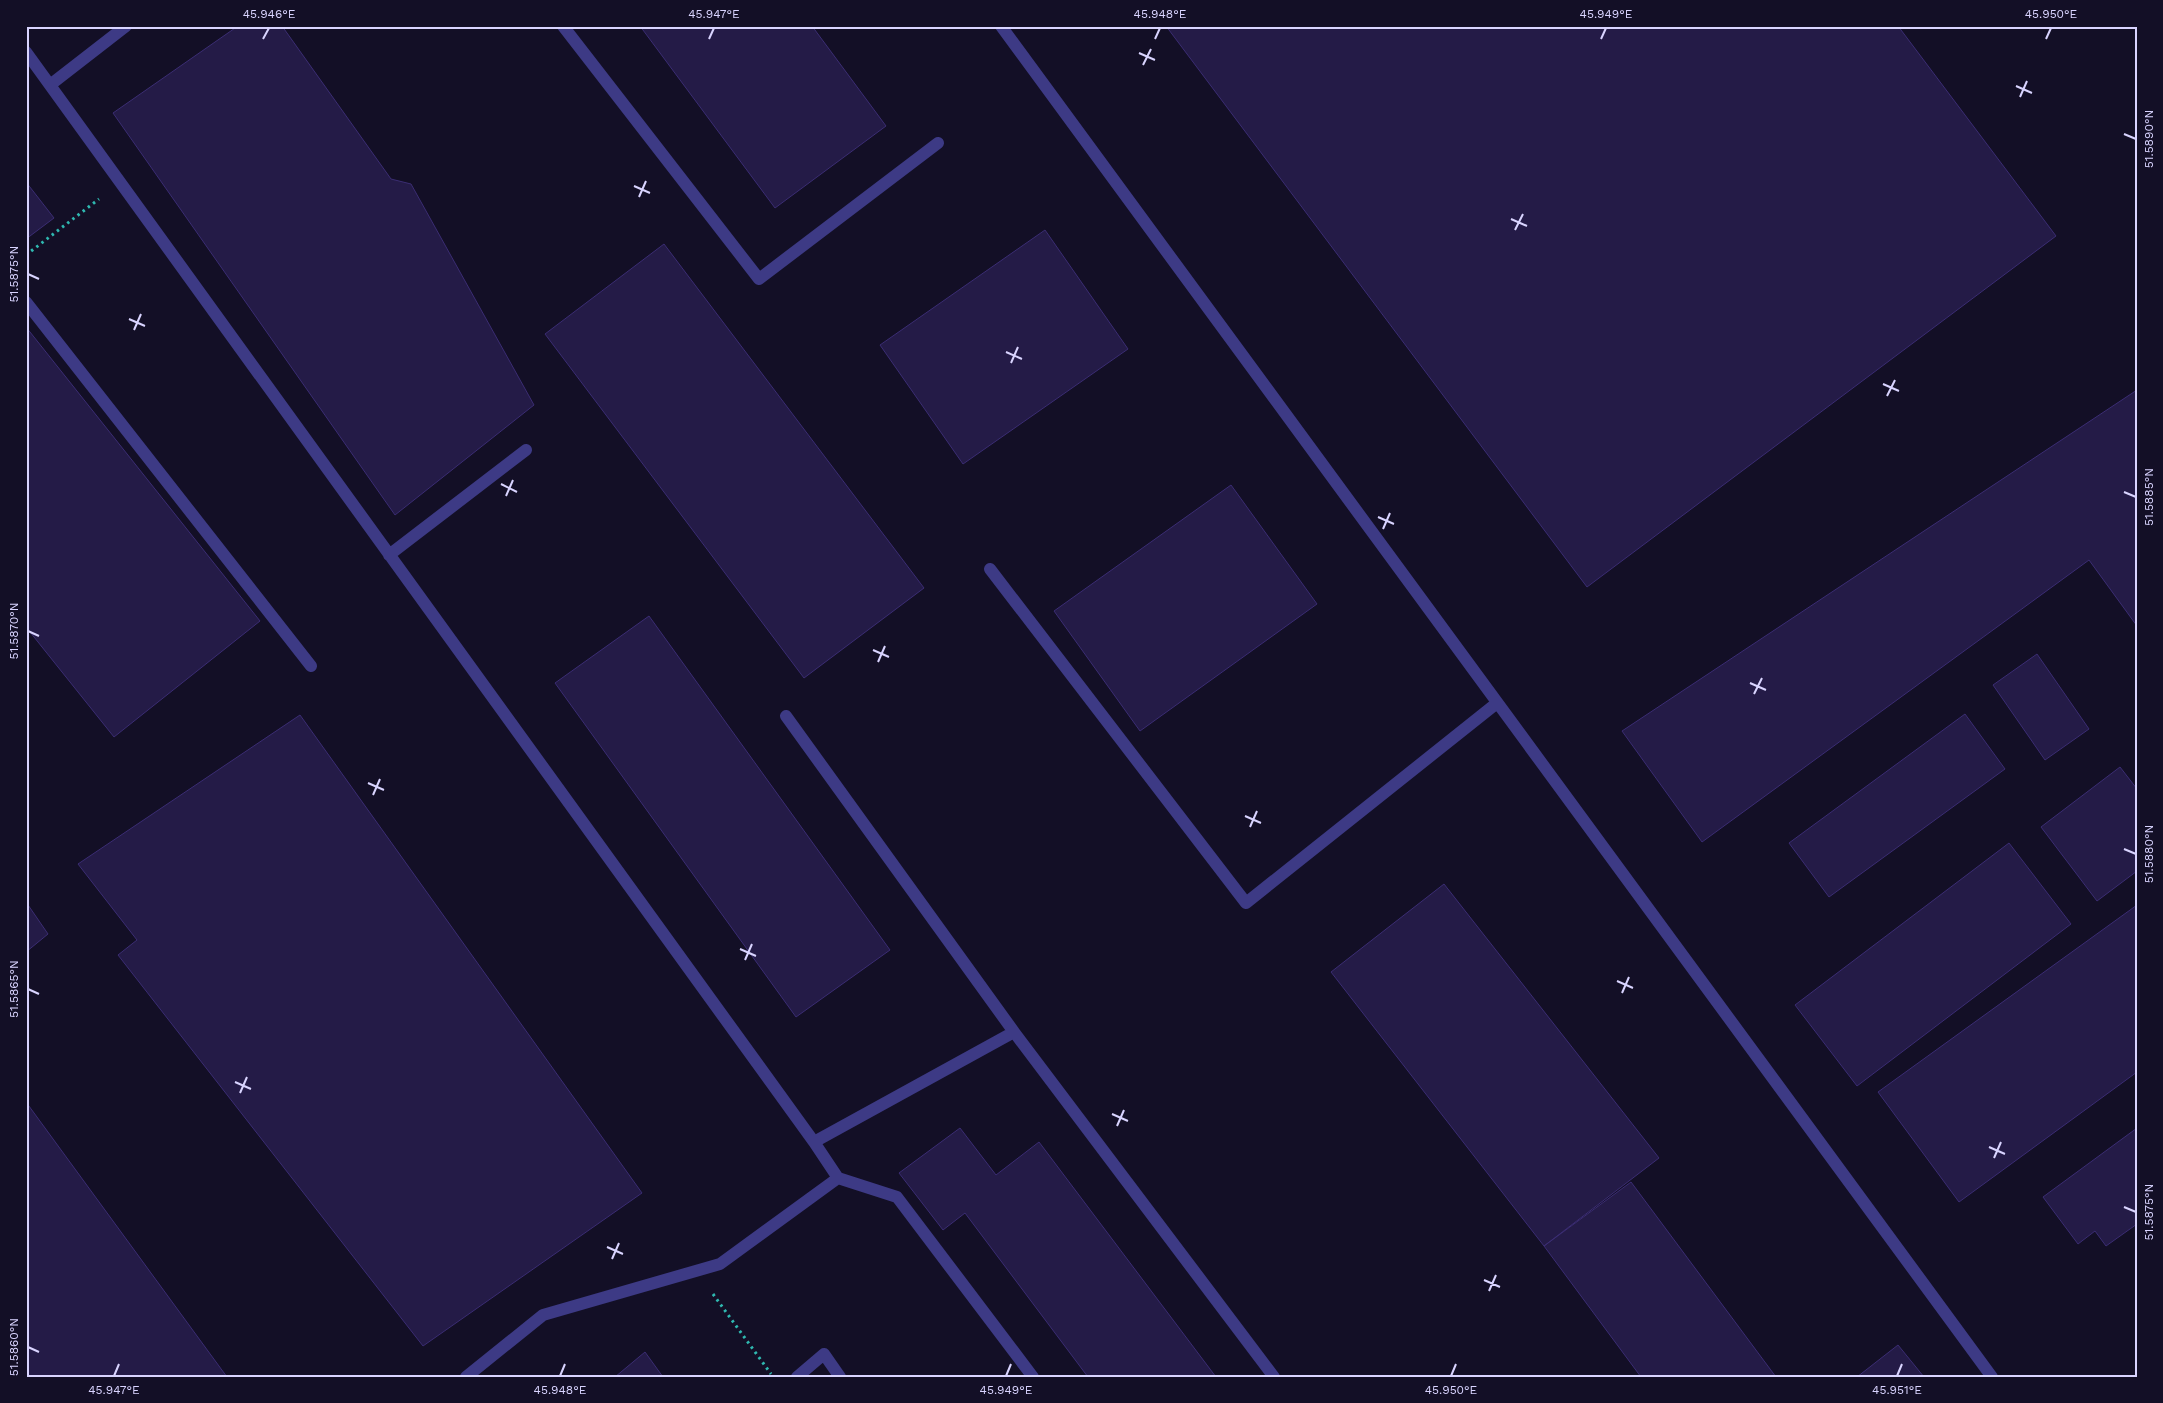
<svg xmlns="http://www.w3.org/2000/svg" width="2163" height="1403" font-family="'Work Sans',sans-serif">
  <rect width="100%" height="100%" fill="#130f26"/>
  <!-- building -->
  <path fill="#241b47" stroke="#3b2d73" d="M238,26H282L391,179L411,184L534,405L395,515L113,113Z
    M640,26H812L886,126L775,208Z
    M1166,26H1898L2056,236L1587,587Z
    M26,182L54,218L26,239Z
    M1045,230L1128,349L963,464L880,345Z
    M664,244L924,588L804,678L545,334Z
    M26,327L260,621L114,737L26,627Z
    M2137,390V626L2089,560L1702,842L1622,731Z
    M1231,485L1317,604L1140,731L1054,611Z
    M649,616L890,950L796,1017L555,683Z
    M2037,654L2089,729L2045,760L1993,685Z
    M1965,714L2005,769L1829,897L1789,843Z
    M300,715L642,1193L423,1346L118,955L137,940L78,864Z
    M2120,767L2137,789V871L2097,901L2041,827Z
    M2009,843L2071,924L1857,1086L1795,1005Z
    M1444,884L1659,1158L1544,1246L1331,972Z
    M26,902L48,934L26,952Z
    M2137,905V1072L1959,1202L1878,1092Z
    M26,1102L227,1377H30L26,1372Z
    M960,1128L996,1175L1039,1142L1216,1377H1088L965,1213L943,1230L899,1173Z
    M2137,1128V1224L2106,1246L2095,1231L2078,1244L2043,1197Z
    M1631,1182L1776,1377H1641L1544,1246Z
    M1898,1345L1924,1377H1857Z
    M645,1352L663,1377H615Z"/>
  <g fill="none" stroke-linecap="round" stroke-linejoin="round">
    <!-- path -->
    <path stroke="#2fb8b0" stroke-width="3" stroke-dasharray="2.5 4" stroke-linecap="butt" d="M26,255L99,199
      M713,1294L771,1374"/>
    <!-- lane -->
    <path stroke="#3d3a85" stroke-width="12" d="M563,26L759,279L938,143
      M1001,26L1992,1377
      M26,52L814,1142L1014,1032L1274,1377
      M50,85L126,26
      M26,302L311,666
      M389,555L526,450
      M990,569L1246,903L1497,703
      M786,716L1014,1032
      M838,1178L897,1197L1033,1377
      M466,1377L543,1315L720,1264L838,1178L814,1142
      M797,1377L824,1354L840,1377"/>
  </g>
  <!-- ticks -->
  <path fill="none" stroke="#d9d4ff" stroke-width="2" d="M263,39L269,28M709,39L714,28M1155,39L1160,28M1601,39L1606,28M2046,39L2051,28M1139,53L1155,60M1143,65L1151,49M2016,86L2032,93M2020,97L2027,81M2124,134L2136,139M634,186L650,193M639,197L646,181M1511,219L1527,226M1515,230L1523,214M28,274L39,279M129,319L145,326M134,330L141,314M1006,352L1022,359M1011,363L1018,347M1883,384L1899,391M1887,396L1895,380M501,484L517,492M2124,492L2136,497M506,496L513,480M1378,517L1394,524M1383,529L1390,513M28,631L39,636M873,650L889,657M878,662L885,646M1750,683L1766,690M1754,694L1762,678M368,783L384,790M373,795L380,779M1245,816L1261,823M1250,827L1257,811M2124,849L2136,854M740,949L756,956M745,960L752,944M1617,981L1633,988M28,989L39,994M1622,993L1629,977M235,1082L251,1089M240,1093L247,1077M1112,1114L1128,1121M1117,1126L1124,1110M1989,1147L2005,1154M1994,1158L2001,1142M2124,1207L2136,1212M607,1247L623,1254M612,1259L619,1243M1484,1280L1500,1287M1489,1291L1496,1275M28,1347L39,1352M114,1376L119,1364M560,1376L565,1364M1006,1376L1011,1364M1451,1376L1456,1364M1897,1376L1902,1364"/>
  <!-- border -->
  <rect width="2163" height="1403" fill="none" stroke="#130f26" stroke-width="55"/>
  <rect x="28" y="28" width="2108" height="1348" fill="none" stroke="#d9d4ff" stroke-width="2"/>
  <g font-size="12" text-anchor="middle" fill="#d9d4ff">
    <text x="269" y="18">45.946°E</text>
    <text x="714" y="18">45.947°E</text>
    <text x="1160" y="18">45.948°E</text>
    <text x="1606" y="18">45.949°E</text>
    <text x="2051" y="18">45.950°E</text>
    <text transform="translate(2149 139) rotate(-90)" y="4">51.5890°N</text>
    <text transform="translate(14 274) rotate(-90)" y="4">51.5875°N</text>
    <text transform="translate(2149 497) rotate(-90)" y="4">51.5885°N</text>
    <text transform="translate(14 631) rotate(-90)" y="4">51.5870°N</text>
    <text transform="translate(2149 854) rotate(-90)" y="4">51.5880°N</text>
    <text transform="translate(14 989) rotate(-90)" y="4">51.5865°N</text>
    <text transform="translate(2149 1212) rotate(-90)" y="4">51.5875°N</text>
    <text transform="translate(14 1347) rotate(-90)" y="4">51.5860°N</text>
    <text x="114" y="1394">45.947°E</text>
    <text x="560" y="1394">45.948°E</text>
    <text x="1006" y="1394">45.949°E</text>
    <text x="1451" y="1394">45.950°E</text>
    <text x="1897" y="1394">45.951°E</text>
  </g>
</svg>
